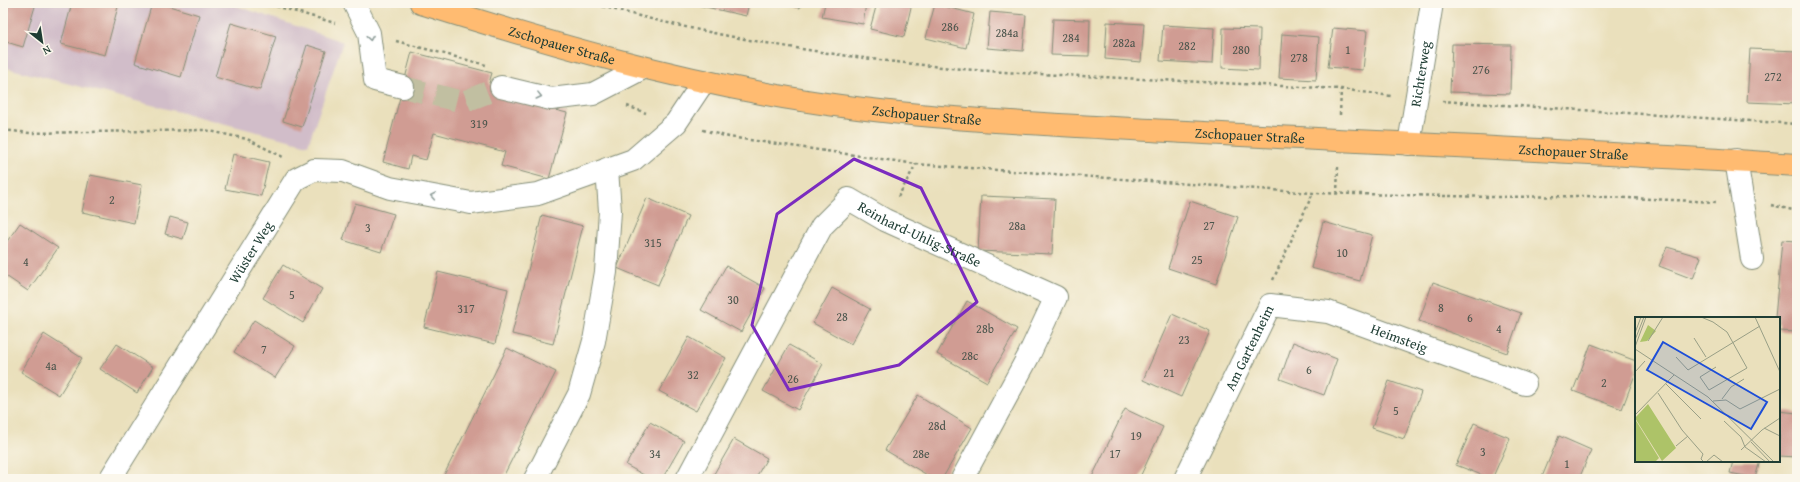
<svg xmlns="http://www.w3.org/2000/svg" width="1800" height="482" font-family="'Gentium Book Plus',serif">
  <rect width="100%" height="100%" fill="#fbf7ec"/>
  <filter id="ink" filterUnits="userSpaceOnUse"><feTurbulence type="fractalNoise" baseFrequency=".025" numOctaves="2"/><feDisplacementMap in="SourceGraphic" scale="8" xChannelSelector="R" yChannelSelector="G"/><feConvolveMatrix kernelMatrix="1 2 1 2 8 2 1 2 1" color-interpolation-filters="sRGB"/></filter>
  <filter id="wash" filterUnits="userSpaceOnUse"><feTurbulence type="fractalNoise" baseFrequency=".012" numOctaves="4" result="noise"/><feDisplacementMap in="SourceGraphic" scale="16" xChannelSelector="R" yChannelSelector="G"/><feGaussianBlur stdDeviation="0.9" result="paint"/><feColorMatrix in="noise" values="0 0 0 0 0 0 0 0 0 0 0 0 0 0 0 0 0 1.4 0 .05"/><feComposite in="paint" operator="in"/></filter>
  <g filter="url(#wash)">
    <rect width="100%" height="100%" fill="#eae0bc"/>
    <!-- industrial -->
    <path fill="#d1bdc9" d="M3,3H228L343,42L308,145L3,67Z"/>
    <g id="blocks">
      <!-- building -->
      <path fill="#d09c93" d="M3,3H36L23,47L3,41Z
        M72,3H119L105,55L61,44Z
        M152,3H159L199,15L181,77L135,63Z
        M688,3H749L746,16Z
        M781,3H802L800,8Z
        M825,3H866L863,24L822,17Z
        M877,3H912L904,37L870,29Z
        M935,4L974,14L966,48L926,38Z
        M990,12L1026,15L1023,51L987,48Z
        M1053,19L1090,20L1089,56L1051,55Z
        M1107,22L1144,24L1141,62L1105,59Z
        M231,23L276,36L260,90L215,77Z
        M1163,25L1214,28L1212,64L1160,61Z
        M1223,28L1260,29L1259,70L1222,68Z
        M1333,28L1367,31L1363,70L1328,67Z
        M1282,34L1319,37L1316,80L1279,78Z
        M1452,44L1511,45L1510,94L1450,92Z
        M307,45L326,51L302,127L283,121Z
        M1750,49L1797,51V104L1747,102Z
        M412,52L492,73L489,83L526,93L524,102L567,113L549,179L501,166L505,152L434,133L426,160L411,156L408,169L383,162Z
        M233,154L269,162L261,196L225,189Z
        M90,175L142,185L134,223L82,212Z
        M981,196L1055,199L1052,254L978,251Z
        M647,198L688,216L658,285L617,268Z
        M1190,201L1238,217L1216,284L1168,268Z
        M355,203L394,214L381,252L343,240Z
        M542,215L583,226L553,344L512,334Z
        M170,217L188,222L183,239L165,234Z
        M1323,222L1372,235L1360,281L1311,268Z
        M20,223L58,248L28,291L3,274V247Z
        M1782,240L1797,241V332L1779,331V318H1775Z
        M1667,247L1701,257L1693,279L1659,266Z
        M283,265L322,289L303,323L263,298Z
        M726,266L765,288L741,332L701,310Z
        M438,272L508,289L495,344L424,327Z
        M1433,282L1521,313L1507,353L1419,321Z
        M832,288L870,309L851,344L813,323Z
        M967,301L1017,329L987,382L937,354Z
        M1172,314L1210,331L1181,397L1143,380Z
        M254,320L295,346L275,378L234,352Z
        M44,334L82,358L59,395L21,372Z
        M689,337L726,358L696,411L659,391Z
        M1293,342L1337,359L1324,395L1280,379Z
        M117,344L153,367L137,393L100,369Z
        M1591,344L1636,361V372L1622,409L1573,391Z
        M789,345L823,364L798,410L763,391Z
        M507,348L556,372L502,479H442Z
        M1389,381L1421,392L1404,439L1372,428Z
        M918,395L972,428L942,479H934L885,450Z
        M1125,409L1163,427L1147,462L1139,479H1091Z
        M1779,411L1797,413V457L1779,456Z
        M650,422L684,441L662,479H651L626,465Z
        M1474,423L1510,438L1492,479L1456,465Z
        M1559,436L1591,450L1579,479H1546L1542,477Z
        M734,439L767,458L755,479H711Z
        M1733,461H1760L1755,478L1730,473Z"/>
    </g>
  </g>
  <g filter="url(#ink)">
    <use href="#blocks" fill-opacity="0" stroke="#848e78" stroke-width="1"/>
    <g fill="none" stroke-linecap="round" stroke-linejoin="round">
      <!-- minor-tunnel -->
      <path stroke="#c1bfa1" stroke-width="22" stroke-dasharray="22 11" stroke-linecap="butt" d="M403,87L463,102L501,87"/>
      <defs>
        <g id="minor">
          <path d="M354,3L369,33L375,80L403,87"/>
          <path d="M501,87L551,99L593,94L643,68"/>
          <path id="s1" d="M1409,144L1432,3"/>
          <path d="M1736,160L1752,259"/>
          <path id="s2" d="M110,479L296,179L314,170L343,171L390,188L471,203L538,194L633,160L676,123L704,81"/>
          <path d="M535,479L579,394L594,341L606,272L610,211L607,169"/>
          <path id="s3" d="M687,479L822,226L849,199L885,220L1056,297L1028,357L962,479"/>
          <path id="s4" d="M1185,479L1270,305L1328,312L1525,384"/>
        </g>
        <g id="major">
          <path id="s5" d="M421,3C548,43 675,80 807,101C927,120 1048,124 1169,131C1378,143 1588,151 1797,165"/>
        </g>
      </defs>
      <!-- minor casing -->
      <use href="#minor" stroke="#848e78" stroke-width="24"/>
      <!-- major casing -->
      <use href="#major" stroke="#848e78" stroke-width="24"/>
      <!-- path -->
      <path stroke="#848e78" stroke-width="2.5" stroke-dasharray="3 3" stroke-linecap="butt" d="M265,3L335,23
        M591,3C699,34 811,53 923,65C982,72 1042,74 1102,77C1182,81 1261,85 1341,89L1391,96
        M396,41L486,65
        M1442,101L1797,124
        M627,106L646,113
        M1340,115L1341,89
        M3,130L30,133L205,130L247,139L283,157
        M703,130L729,137L916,164L1313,193L1493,197L1585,196L1716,202
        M1337,194L1338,166
        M898,197L916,164
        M1771,205L1797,211
        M1273,280L1313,193"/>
      <!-- minor -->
      <use href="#minor" stroke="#fff" stroke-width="22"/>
      <!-- major -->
      <use href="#major" stroke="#ffbb71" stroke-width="22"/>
    </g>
    <!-- one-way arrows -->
    <defs><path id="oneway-chevron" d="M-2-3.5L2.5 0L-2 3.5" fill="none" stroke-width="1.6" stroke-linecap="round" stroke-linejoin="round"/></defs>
    <g stroke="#8f9e9a">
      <use href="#oneway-chevron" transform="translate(370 38) rotate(81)"/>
      <use href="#oneway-chevron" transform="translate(539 96) rotate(14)"/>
      <use href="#oneway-chevron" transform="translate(433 196) rotate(-170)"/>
    </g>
  </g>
  <!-- marked area -->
  <path fill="none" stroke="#7b2cbf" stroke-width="3" stroke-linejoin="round" d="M854,159L921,188L977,302L899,365L789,390L752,325L777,214Z"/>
  <g text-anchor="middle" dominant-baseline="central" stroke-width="3" stroke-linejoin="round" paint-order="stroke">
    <!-- number labels -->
    <g font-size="12" fill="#4b554c">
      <text x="950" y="26">286</text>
      <text x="1007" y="32">284a</text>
      <text x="1071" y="37">284</text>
      <text x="1124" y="42">282a</text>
      <text x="1187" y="45">282</text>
      <text x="1241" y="49">280</text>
      <text x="1348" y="49">1</text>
      <text x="1299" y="57">278</text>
      <text x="1481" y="69">276</text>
      <text x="1773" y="76">272</text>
      <text x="479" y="123">319</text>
      <text x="112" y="199">2</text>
      <text x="1017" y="225">28a</text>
      <text x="1209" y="225">27</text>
      <text x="368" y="227">3</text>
      <text x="653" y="242">315</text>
      <text x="1342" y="252">10</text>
      <text x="1197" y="259">25</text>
      <text x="26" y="261">4</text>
      <text x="292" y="294">5</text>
      <text x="733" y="299">30</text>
      <text x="1441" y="307">8</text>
      <text x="466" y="308">317</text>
      <text x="842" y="316">28</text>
      <text x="1470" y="317">6</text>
      <text x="985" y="328">28b</text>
      <text x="1499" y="328">4</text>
      <text x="1184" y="339">23</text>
      <text x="264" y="349">7</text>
      <text x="970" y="355">28c</text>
      <text x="51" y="365">4a</text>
      <text x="1309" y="369">6</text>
      <text x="1169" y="372">21</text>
      <text x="693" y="374">32</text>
      <text x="793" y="378">26</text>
      <text x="1604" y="382">2</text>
      <text x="1396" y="410">5</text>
      <text x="937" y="425">28d</text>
      <text x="1136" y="435">19</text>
      <text x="1483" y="451">3</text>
      <text x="655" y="453">34</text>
      <text x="921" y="453">28e</text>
      <text x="1115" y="453">17</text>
      <text x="1567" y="463">1</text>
    </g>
    <!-- street labels -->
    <g font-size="14" fill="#1f3d34" stroke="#fbf7ec">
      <text stroke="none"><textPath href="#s5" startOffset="147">Zschopauer Straße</textPath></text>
      <text stroke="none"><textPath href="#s1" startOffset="71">Richterweg</textPath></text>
      <text stroke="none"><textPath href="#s5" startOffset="519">Zschopauer Straße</textPath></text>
      <text stroke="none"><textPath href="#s5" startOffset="843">Zschopauer Straße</textPath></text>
      <text stroke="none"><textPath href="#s5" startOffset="1167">Zschopauer Straße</textPath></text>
      <text stroke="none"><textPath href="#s3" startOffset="404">Reinhard-Uhlig-Straße</textPath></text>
      <text stroke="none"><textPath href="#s2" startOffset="267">Wüster Weg</textPath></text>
      <text stroke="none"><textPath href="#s4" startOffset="328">Heimsteig</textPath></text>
      <text stroke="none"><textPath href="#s4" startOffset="146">Am Gartenheim</textPath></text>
    </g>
  </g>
  <!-- overview -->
  <g transform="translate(1635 317)">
    <rect width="145" height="145" fill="#eae0bc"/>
    <path d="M13,8L21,14L12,24L5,25ZM13,87L41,131L27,144L0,101ZM0,102L24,141L20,145H0Z" fill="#adc368"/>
    <path fill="none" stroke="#999f86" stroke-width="1" d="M66,0L78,5L92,15L112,51L74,73L65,60L81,50M120,0L145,55M0,16L6,0M59,21L71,40M0,23L9,0M13,24L28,0M0,30L11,0M0,32L73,80L139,145M41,40L53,53L125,9M0,55L10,44M31,67L66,102M23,76L47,113L68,137L66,142L69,145M87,82L96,70L109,62M78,84L91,83L105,92L145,72M0,98L39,58M89,104L106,120L110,130L131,145M129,111L145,119M116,125L135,145M41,129L53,119M106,133L127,113L145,101M71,145L79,138L88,145"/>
    <path fill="#1d4ed8" fill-opacity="0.15" stroke="#1d4ed8" stroke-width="2" d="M28,25L132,85L116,112L12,53Z"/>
    <rect width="145" height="145" fill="none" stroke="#1f3d34" stroke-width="2"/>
  </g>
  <!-- margin -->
  <rect width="1800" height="482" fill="none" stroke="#fbf7ec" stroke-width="16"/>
  <!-- north arrow -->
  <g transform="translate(42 42) rotate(150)" stroke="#fbf7ec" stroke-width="3" paint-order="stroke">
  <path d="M0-3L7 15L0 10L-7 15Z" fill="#1f3d34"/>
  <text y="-6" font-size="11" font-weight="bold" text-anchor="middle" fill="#1f3d34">N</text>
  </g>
</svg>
